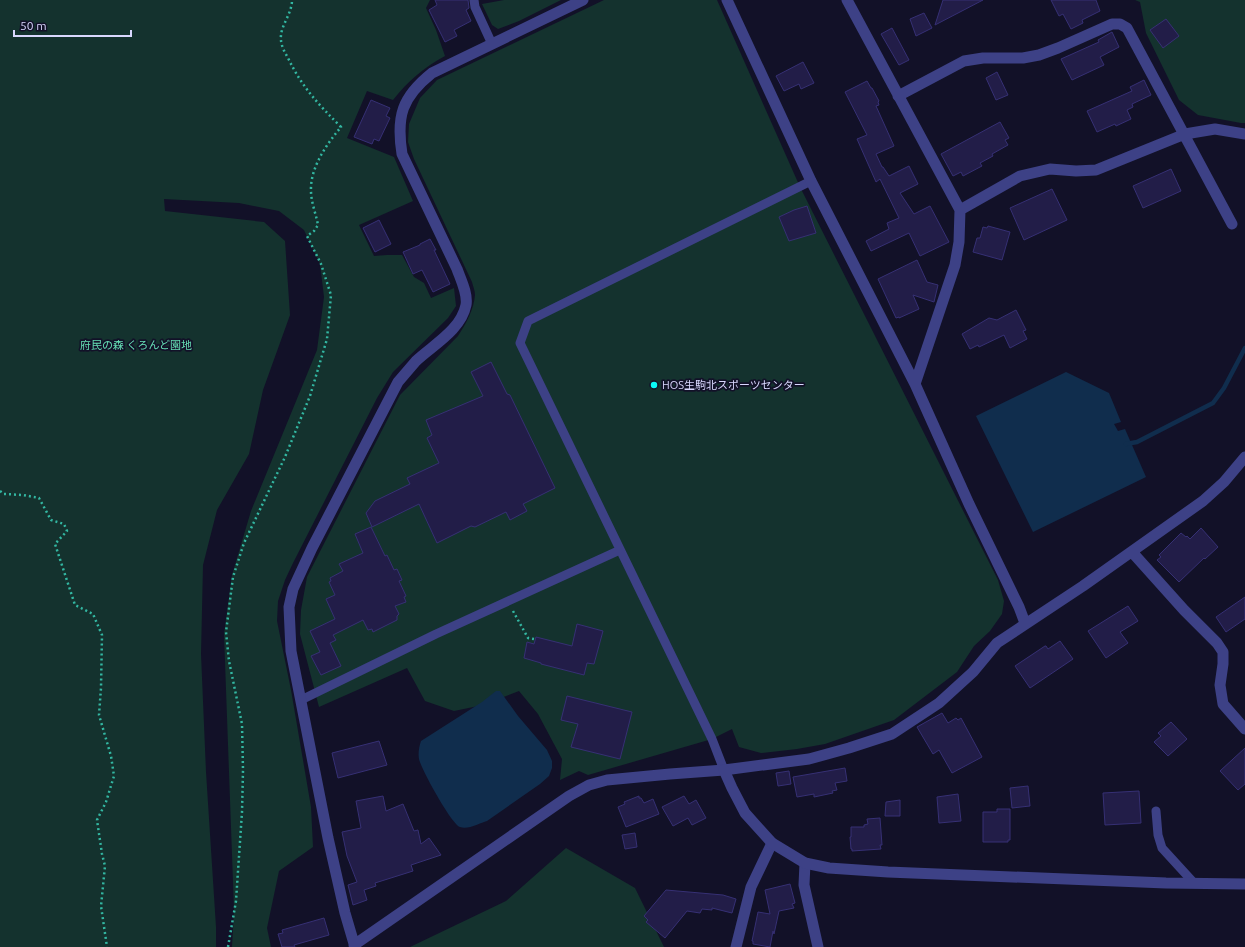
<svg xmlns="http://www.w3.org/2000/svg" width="1245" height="947" font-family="Ubuntu,'Noto Sans JP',sans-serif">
  <rect width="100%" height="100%" fill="#121128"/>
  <!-- green -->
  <path fill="#14322e" d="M0,0H430L426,8L436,30L445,56C423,68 408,81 393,100L367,91L347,138L394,157L413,201L359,225L374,256L387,255H402L414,277L424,283L431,298L454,288L456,306L448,318L393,372L377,398L293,563L285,580L278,601L277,621L291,690L311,807L313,847L279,871L267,928L271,947H232L234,910L224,634L232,575L251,511L317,350L324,297L320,264L304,230L279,211L239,203L164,199L165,211L264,222L285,241L290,315L263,390L249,454L217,510L203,565L201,654L206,772L216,927V947H0Z
    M504,0H561L519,21L498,29L492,25L482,4Z
    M604,0H717L800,187L998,580L1004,601L1002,614L990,631L974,646L957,672L894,720L825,744L797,749L761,753L739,747L732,729L712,739L588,775L579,771L560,780L562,759L538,714L519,691L483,705L454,711L425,701L407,668L319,707L300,634L301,610L307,577L400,395L458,336C466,324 474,309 475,295C475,291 473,286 472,282L414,159L408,142L409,124L420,98L437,80Z
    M1135,0H1245V123H1241L1198,115L1179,100L1146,33L1140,2Z
    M566,848L635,888L664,947H410L506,901Z"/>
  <!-- water -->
  <path fill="#102d4d" d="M1066,372L1109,393L1121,422L1114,424L1118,431L1125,429L1146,477L1033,532L976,416Z
    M496,691H500L518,716L547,750L552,761V768L549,776L540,784L487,821C480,823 468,830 460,827C452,825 421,769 419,759C418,753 419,747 421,741L482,702Z"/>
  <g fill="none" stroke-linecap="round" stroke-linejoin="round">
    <!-- stream -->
    <path stroke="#102d4d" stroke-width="4.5" d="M1126,444L1137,442L1213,403L1224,388L1245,348"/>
  </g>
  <!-- building -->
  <path fill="#221d48" stroke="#363074" d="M435,0H468L469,8L466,10L471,21L454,30L457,36L445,42L429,10L437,5Z
    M943,0H983L935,25Z
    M1051,0H1096L1100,11L1082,20L1083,23L1071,29L1063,14L1059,16Z
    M924,13L932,28L916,36L910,19Z
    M1166,19L1179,36L1163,48L1150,30Z
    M892,28L909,60L899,65L881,34Z
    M1112,32L1119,47L1100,57L1104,65L1072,80L1061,59L1099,42L1098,40Z
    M803,62L814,83L801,89L799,84L784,91L776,76Z
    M997,72L1008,95L996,100L986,78Z
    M1144,80L1151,95L1132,104L1133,107L1127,110L1131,119L1116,126L1115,124L1097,132L1087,111L1132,91L1130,87Z
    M867,81L871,88H872L879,101L878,102L879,105L876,106L894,146L876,154L882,167H883L889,176L909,166L918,184L900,193L914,214L930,206L949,242L920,256L909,233L871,251L866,241L889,229L887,223L899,218L880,179L876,182L857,139L867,135L845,92Z
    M371,100L390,108L386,116L390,118L379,141L374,139L372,144L354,137Z
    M1000,122L1009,138L1005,140L1008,145L992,154L993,156L980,163L982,166L963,176L961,172L953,176L941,154Z
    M1171,169L1181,191L1143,208L1133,186Z
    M1052,189L1067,220L1024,240L1010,208Z
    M807,206L816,233L789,241L779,217L794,210Z
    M379,220L391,244L375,252L363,228Z
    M988,226L1010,232L1002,260L973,252L977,238H980L983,227L987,228Z
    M430,239L436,250H434L450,284L433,292L422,270L413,274L403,252L420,245V244Z
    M917,260L927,282L938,285L934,302L913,295L919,309L899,318V317L896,318L878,279Z
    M1016,310L1026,330L1023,331L1027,339L1010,348L1004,335L979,347L978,345L970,349L962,334L989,318L997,320Z
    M491,362L507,394L510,395L555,488L523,504L527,511L510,520L506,512L475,527L471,526L437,543L419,504L372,527L366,513L375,501L410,484L407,478L439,463L427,438L432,435L426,420L483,396L471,372Z
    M371,527L385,556L387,555L394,570L397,569L402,580L399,581L406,596L404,597L406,602L395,606L399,614L397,616V620L373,632L372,629L368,630L363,620L333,635L336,640L330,643L341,666L321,675L311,656L320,652L310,631L335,619L326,599L335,595L329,582L331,581L330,578L343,571L339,564L363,553L355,534Z
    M1201,528L1218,547L1205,559L1204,558L1179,582L1157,560L1161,557L1159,555L1181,533L1186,537L1187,536L1190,539Z
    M1245,597V619L1226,632L1216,617Z
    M1128,606L1138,621L1120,632L1128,643L1106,658L1088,631Z
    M577,624L603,631L594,664L587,663L584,675L541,664V663L524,658L527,642L534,644L536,637L572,646Z
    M1060,641L1073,659L1030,688L1015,666L1045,646H1046L1048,649Z
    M567,696L632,712L620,759L571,747L578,724L561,720Z
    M942,713L948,723L956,718L958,720L961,718L982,757L952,773L939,750L933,754L917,727Z
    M1171,722L1187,739L1168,756L1154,742L1161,736L1158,733Z
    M379,741L387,765L338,778L332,753Z
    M1245,748V784L1238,790L1220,771Z
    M845,768L847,781L835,783L837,790L832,791L833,793L814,797V794L797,797L793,777Z
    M789,771L791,784L778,786L776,773Z
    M1028,786L1030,806L1012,808L1010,788Z
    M1139,791L1141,823L1105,825L1103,793Z
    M958,794L961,821L939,823L937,797Z
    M383,796L386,811L403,804L414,831L418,830L421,844L429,838L441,855L411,865L413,871L375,883L376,886L364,890L367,900L353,905L348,885L357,882L347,856L342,832L361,828L356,801Z
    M639,796V798H641L644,803L653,799L659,814L626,827L618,807L625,804L624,802Z
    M684,796L689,804L696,800L706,818L692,825L688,818L673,826L662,807Z
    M900,800V816H885L886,802Z
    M997,809H1010V840H1008V842H983V812H997Z
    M880,818L882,845H880L881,849L852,851V849H851L850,837H851V827H864V825L868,824L867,819Z
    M635,833L637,847L625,849L622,835Z
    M790,884L795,903L792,904L794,908L779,911L774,934L773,931L770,947L753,944V941H752L758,912L770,914L765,890Z
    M666,890L723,895L736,899L732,913L712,908V910L702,909L700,913L687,911L665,938L646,922L648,920L644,916Z
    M324,918L329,935L294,945L295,947H282L278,934L283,933L282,930Z"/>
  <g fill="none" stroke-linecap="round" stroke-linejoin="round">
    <!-- path -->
    <path stroke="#33b7a2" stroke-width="2.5" stroke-dasharray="2 3" stroke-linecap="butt" d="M0,491L4,494L23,495L39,498L51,520L64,524L67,531L55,544L75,605L93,614L102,635L101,688L99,715L111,756L114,776L106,802L97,820L102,854L105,866L101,906L107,947
      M513,611L528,638L534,639
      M228,947L236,901L242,812L243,770L242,724L229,661L226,632L233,577L244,543L285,457L310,396L327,339L331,295L321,264L307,236L314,231L318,225C316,214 311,202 311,191C310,168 326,145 341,127C318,104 302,87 288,58C284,51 280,44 281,35C282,24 292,13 292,0"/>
    <!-- service -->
    <path stroke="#3d4186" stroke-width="9" d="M474,0L475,7L492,44
      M301,700L436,634L620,550
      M724,770L712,739L520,343L528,321L811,181
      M1156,811L1158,835L1162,848L1194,883"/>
    <!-- minor -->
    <path stroke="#3d4186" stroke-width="11" d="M727,0L811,181L915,384L969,504L1019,607L1025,623
      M847,0L960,210L959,242L955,265L915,384
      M898,96L964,61L983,58H1023L1039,55L1058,48L1112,24H1120L1127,28L1232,224
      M960,210L1020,176L1050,169L1076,171L1096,170L1185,134L1215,129L1245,134
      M1132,552L1184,610L1217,643L1223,652V664L1220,685L1223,704L1245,729
      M805,863L804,885L818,947
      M354,945L569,796L589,785L607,780L670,774L724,770L809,759L849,748L892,734L939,703L973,672L997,643L1083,586L1203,501L1224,482L1245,457
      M355,947L345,913L328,838L291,651L289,607L293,589L312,548L398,382C404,375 410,368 416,361C433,345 461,330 466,305C468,294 461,280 457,269L402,154C396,116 402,97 432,73L583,0
      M736,947L751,887L772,843"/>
    <!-- tertiary -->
    <path stroke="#3d4186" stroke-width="11" d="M724,770L732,788L745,813L772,843L805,863L829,868L888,872L1166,883L1245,884"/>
  </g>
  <!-- markers -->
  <circle fill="#0af9f9" stroke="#121128" stroke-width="1.5" cx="654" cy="385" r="4"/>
  <g text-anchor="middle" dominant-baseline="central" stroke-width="3.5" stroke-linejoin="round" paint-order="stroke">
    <!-- park labels -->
    <g font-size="11" fill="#65deb4" stroke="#121128">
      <text x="136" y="345">府民の森 くろんど園地</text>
    </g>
    <!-- poi labels -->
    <g font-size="11" fill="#d9d8fe" stroke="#121128" text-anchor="start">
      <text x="662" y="385">HOS生駒北スポーツセンター</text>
    </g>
  </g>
  <!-- scale -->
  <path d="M14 30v6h117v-6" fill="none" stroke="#d9d8fe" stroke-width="2"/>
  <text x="20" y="30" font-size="12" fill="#d9d8fe" stroke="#121128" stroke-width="3" paint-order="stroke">50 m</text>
</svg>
